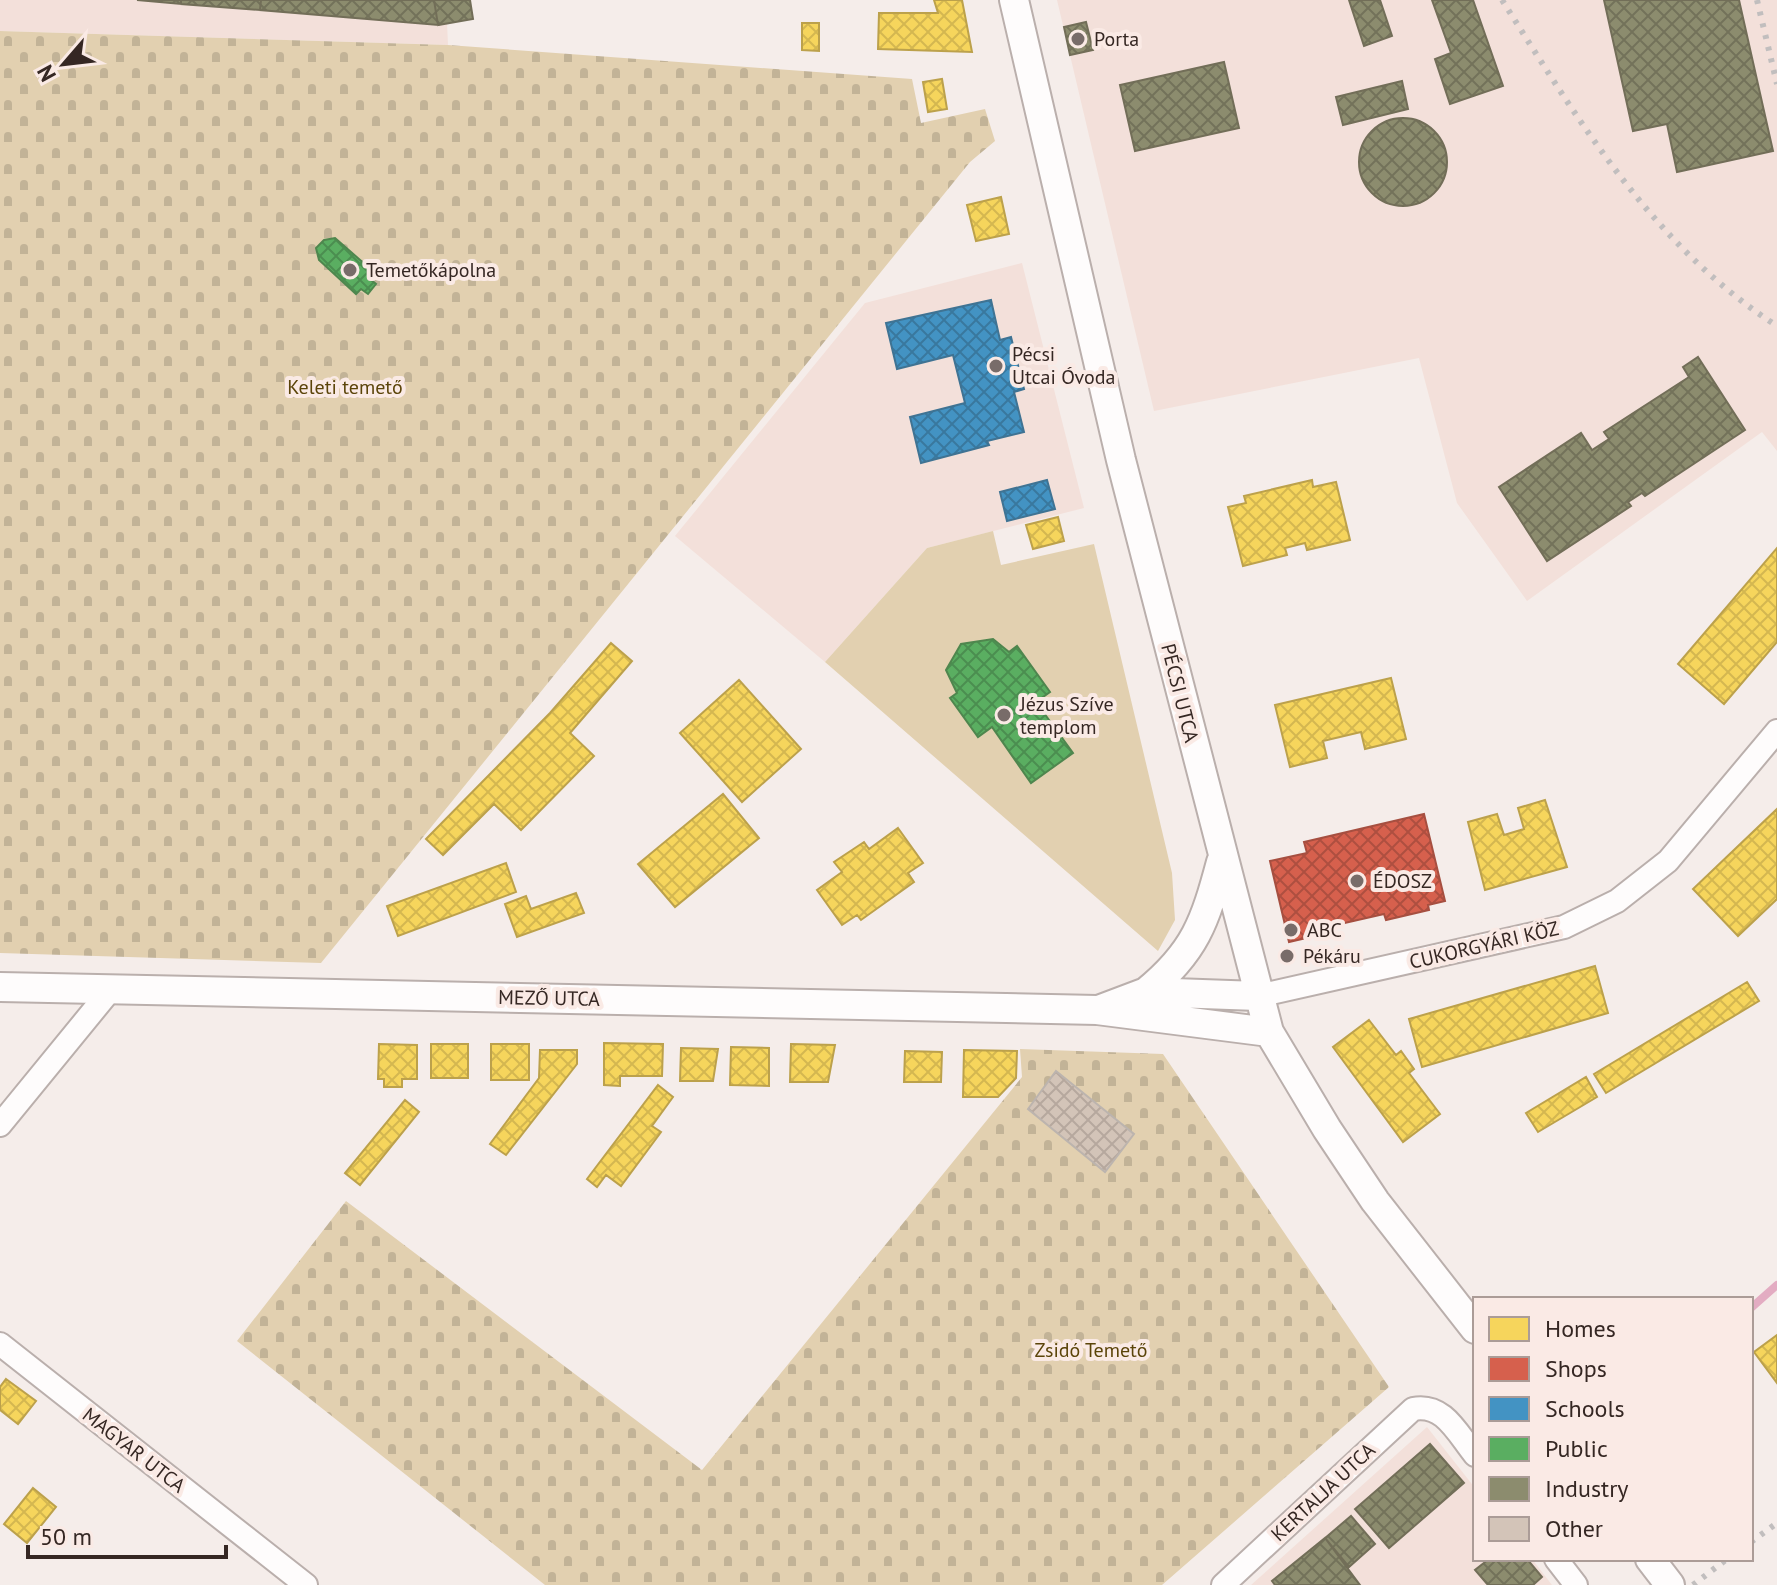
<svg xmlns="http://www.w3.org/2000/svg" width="1777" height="1585" font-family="'PT Sans',sans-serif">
  <defs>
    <pattern id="cemetery-stones" width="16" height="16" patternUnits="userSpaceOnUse" patternTransform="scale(2)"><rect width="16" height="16" fill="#e2d0b0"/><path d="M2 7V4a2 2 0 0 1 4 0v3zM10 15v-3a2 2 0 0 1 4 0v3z" fill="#c2b397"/></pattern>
    <pattern id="homes-cross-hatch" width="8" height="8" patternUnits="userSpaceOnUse" patternTransform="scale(2)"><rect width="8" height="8" fill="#f6d55c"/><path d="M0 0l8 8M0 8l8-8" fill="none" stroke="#d4b750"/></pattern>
    <pattern id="shops-cross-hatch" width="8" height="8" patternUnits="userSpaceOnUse" patternTransform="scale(2)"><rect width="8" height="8" fill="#d6604d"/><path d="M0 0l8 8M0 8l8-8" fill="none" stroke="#ae4f40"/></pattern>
    <pattern id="schools-cross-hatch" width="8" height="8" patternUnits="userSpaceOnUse" patternTransform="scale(2)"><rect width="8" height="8" fill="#4393c3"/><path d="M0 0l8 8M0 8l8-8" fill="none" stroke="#39789e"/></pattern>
    <pattern id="public-cross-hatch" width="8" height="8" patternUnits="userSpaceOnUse" patternTransform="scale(2)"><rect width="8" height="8" fill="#5aae61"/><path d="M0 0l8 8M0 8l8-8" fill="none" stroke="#4b8e50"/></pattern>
    <pattern id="industry-cross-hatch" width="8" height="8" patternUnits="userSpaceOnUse" patternTransform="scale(2)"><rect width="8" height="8" fill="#8c8c6e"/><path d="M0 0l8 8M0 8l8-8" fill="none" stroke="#73725a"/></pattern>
    <pattern id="building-cross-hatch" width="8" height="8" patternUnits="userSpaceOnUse" patternTransform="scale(2)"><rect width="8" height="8" fill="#d3c4b8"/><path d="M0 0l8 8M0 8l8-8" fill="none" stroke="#b6a89e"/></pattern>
  </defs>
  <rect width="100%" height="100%" fill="#f5edea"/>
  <!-- built -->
  <path fill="#f3e0da" d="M0,0H446L448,45L0,31Z
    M1057,0H1777V451L1762,432L1527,601L1457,503L1419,358L1154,411Z
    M1022,263L1084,508L927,548L825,662L675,536L865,303Z
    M1427,1427L1475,1488V1559H1532L1552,1585H1251Z"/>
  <!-- green -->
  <path fill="#e2d0b0" d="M993,531L1001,565L1094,544L1172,873L1175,920L1158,951L825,662L927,548Z"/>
  <!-- cemetery -->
  <path fill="url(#cemetery-stones)" d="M0,31L448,45L912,79L921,123L985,109L995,141L970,162L321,963L0,953Z
    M1020,1049L1163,1054L1389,1387L1162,1585H545L237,1341L346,1201L702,1470L1022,1077Z"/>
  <!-- homes -->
  <path fill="url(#homes-cross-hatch)" stroke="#bca14b" stroke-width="2" d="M934,0H962L972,52L878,49L879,13H938Z
    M802,23H819V51L802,50Z
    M942,79L947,109L928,112L923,82Z
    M1001,197L1009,234L976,241L967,205Z
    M1312,480L1313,487L1336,482L1350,540L1307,550L1305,543L1285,548L1287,555L1243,566L1228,507L1246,503L1244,496Z
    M1058,517L1064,541L1033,549L1026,525Z
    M1777,548V642L1724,704L1678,664Z
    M611,643L632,661L570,733L594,756L521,830L494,804L443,855L426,839L550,713Z
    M1391,678L1406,739L1365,749L1361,732L1323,741L1327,758L1290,767L1275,705Z
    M739,680L801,749L742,802L680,733Z
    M723,794L759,838L675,907L638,864Z
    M1545,800L1567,867L1485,890L1468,822L1497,814L1504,835L1524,829L1518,808Z
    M1777,809V899L1738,936L1693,889Z
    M898,828L923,863L908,873L914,882L861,920L857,915L842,925L817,890L842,872L834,862L864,842L869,849Z
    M506,863L516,892L398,936L387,906Z
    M576,893L584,913L517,937L505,904L526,896L531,909Z
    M1595,966L1608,1013L1422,1067L1409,1019Z
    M1747,982L1759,1001L1606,1093L1594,1074Z
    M1369,1020L1396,1055L1401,1051L1414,1069L1409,1073L1440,1114L1403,1142L1333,1047Z
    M604,1043L663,1044L662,1076H620V1086L604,1085Z
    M379,1044L417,1045V1079H402V1087H384V1079H378Z
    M431,1044H468V1078H431Z
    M491,1044H529V1080H491Z
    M791,1044L835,1045L828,1082H790Z
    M731,1047L769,1048V1086L730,1085Z
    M681,1048L718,1049L713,1081H680Z
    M540,1050H577V1064L506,1155L490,1144L539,1078Z
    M964,1050L1017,1051L1016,1078L998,1097H963Z
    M905,1051L942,1052L941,1082H904Z
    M1586,1077L1597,1097L1538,1132L1526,1113Z
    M658,1085L673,1097L652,1126L661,1132L621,1186L606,1175L597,1187L587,1179Z
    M405,1100L419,1112L360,1185L345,1173Z
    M1777,1335V1383L1754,1352Z
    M6,1379L36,1401L18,1424L0,1410V1387Z
    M33,1488L56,1507L27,1543L4,1524Z"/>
  <!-- shops -->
  <path fill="url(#shops-cross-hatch)" stroke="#a64f40" stroke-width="2" d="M1424,814L1445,901L1428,905L1429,910L1386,920L1384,914L1327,927L1328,933L1289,942L1270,861L1307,853L1304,842Z"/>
  <!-- schools -->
  <path fill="url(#schools-cross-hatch)" stroke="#3f7393" stroke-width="2" d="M991,300L1000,340L1011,337L1024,389L1014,392L1024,432L987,441L989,445L921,463L910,417L965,403L953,355L897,369L886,323Z
    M1047,480L1055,509L1007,521L1000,492Z"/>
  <!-- public -->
  <path fill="url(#public-cross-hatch)" stroke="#4f864e" stroke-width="2" d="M335,238L375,273L370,279L376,284L368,294L361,289L356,294L319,260L316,248L324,240Z
    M993,639L1009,652L1017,646L1050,692L1036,702L1073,753L1031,783L992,727L978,737L950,698L957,693L946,670L961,644Z"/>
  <!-- industry -->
  <path fill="url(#industry-cross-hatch)" stroke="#726e58" stroke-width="2" d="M137,0H181V4Z
    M181,0H261L260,10L181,4Z
    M261,0H434L438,25L260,10Z
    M434,0H470L473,19L438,25Z
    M1349,0H1380L1392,36L1364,46Z
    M1349,0H1380L1392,36L1364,46Z
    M1432,0H1473L1503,86L1450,104L1435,59L1451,53Z
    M1604,0H1739L1773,151L1677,172L1667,124L1633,131Z
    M1086,22L1093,50L1070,55L1064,27Z
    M1224,62L1239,128L1135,151L1120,85Z
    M1402,81L1408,109L1343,125L1336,97Z
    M1402,81L1408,109L1343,125L1336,97Z
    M1359 162a44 44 0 1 1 88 0a44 44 0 1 1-88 0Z
    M1698,357L1745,430L1645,496L1642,493L1628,502L1631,506L1547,561L1499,487L1581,433L1592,450L1609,439L1604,432L1689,377L1683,367Z
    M1430,1444L1464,1483L1389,1548L1355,1509Z
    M1351,1516L1375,1544L1349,1567L1325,1538Z
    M1325,1538L1360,1585H1275L1272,1581Z
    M1489,1559H1527L1542,1577L1533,1585H1488L1475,1570Z"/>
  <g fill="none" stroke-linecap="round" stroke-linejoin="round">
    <!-- stream -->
    <path stroke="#e3acc2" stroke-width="8" d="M1751,1308L1777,1285"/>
  </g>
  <!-- building -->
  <path fill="url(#building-cross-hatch)" stroke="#bcb4ae" stroke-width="2" d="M1056,1071L1134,1134L1105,1172L1028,1109Z"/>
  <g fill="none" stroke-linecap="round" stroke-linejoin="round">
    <defs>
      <path id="minor" d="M1258,996L1564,927L1617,901L1668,861L1777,731
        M0,1125L112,988
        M0,1344L306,1585
        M1556,1559L1576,1585
        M1223,1585L1413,1409C1444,1403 1457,1433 1475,1455"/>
      <path id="tertiary" d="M1014,0L1121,460L1269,1032L1327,1129L1375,1201L1475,1329
        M0,987L1097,1010L1269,1032
        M1146,992C1195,952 1205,922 1221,862
        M1101,1009L1146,992L1258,996
        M1650,1559L1670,1585"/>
    </defs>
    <!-- minor casing -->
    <use href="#minor" stroke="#baafac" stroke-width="26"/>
    <!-- tertiary casing -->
    <use href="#tertiary" stroke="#baafac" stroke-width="32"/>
    <!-- minor -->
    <use href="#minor" stroke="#fefcfc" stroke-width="22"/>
    <!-- tertiary -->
    <use href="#tertiary" stroke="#fefcfc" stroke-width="28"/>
    <!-- rail -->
    <path stroke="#c1bebe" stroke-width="6" stroke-dasharray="4 8" stroke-linecap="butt" d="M1502,0C1579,121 1653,246 1777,326
      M1757,0L1777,84
      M1751,1542L1777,1523
      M1693,1585L1727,1559"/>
  </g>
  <!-- markers -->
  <g fill="#786c69" stroke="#faeae5" stroke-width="3">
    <circle cx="1078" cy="39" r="8"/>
    <circle cx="350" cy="270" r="8"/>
    <circle cx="996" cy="366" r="8"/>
    <circle cx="1004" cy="715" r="8"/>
    <circle cx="1357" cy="881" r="8"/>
    <circle cx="1291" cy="930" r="8"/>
    <circle cx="1287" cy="956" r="8"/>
  </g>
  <g text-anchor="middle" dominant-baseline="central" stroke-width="8" stroke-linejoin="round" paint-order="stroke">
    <!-- poi labels -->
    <g font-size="20" fill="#352723" stroke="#faeae5" text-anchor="start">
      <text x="1094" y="39">Porta</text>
      <text x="366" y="270">Temetőkápolna</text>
      <text x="1012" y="354">Pécsi<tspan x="1012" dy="23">Utcai Óvoda</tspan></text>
      <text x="1020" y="704">Jézus Szíve<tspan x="1020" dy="23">templom</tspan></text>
      <text x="1373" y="881">ÉDOSZ</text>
      <text x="1307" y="930">ABC</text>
      <text x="1303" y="956">Pékáru</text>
    </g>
    <!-- park labels -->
    <g font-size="20" fill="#5b4409" stroke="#faeae5">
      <text x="345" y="387">Keleti temető</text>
      <text x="1091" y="1350">Zsidó Temető</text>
    </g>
    <!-- street labels -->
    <g font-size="20" fill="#352723" stroke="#faeae5">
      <text transform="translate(1180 693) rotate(76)">PÉCSI UTCA</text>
      <text transform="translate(1484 945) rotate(-13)">CUKORGYÁRI KÖZ</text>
      <text transform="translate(549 998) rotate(1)">MEZŐ UTCA</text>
      <text transform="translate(134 1450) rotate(38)">MAGYAR UTCA</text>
      <text transform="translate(1323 1492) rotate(-43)">KERTALJA UTCA</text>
    </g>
  </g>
  <!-- legend -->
  <rect x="1473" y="1297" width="280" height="264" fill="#faeae5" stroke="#ab9c97" stroke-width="2"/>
  <rect x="1489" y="1317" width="40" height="24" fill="#f6d55c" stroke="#ab9c97" stroke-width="2"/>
  <text x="1545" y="1337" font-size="24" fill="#352723">Homes</text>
  <rect x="1489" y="1357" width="40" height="24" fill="#d6604d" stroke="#ab9c97" stroke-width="2"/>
  <text x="1545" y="1377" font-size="24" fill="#352723">Shops</text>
  <rect x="1489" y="1397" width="40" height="24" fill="#4393c3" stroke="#ab9c97" stroke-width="2"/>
  <text x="1545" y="1417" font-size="24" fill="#352723">Schools</text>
  <rect x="1489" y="1437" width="40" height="24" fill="#5aae61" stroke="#ab9c97" stroke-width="2"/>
  <text x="1545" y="1457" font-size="24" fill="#352723">Public</text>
  <rect x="1489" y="1477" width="40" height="24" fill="#8c8c6e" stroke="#ab9c97" stroke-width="2"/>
  <text x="1545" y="1497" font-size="24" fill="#352723">Industry</text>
  <rect x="1489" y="1517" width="40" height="24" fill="#d3c4b8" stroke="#ab9c97" stroke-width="2"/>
  <text x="1545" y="1537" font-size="24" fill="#352723">Other</text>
  <!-- north arrow -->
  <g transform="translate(64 64) rotate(242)" stroke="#faeae5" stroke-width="6" paint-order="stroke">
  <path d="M0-6L14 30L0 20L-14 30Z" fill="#352723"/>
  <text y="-12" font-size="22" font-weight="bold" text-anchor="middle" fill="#352723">N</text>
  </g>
  <!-- scale -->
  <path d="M28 1545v12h198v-12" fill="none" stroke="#352723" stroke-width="4"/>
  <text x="40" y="1545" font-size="24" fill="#352723" stroke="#faeae5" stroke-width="6" paint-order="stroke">50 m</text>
</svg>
